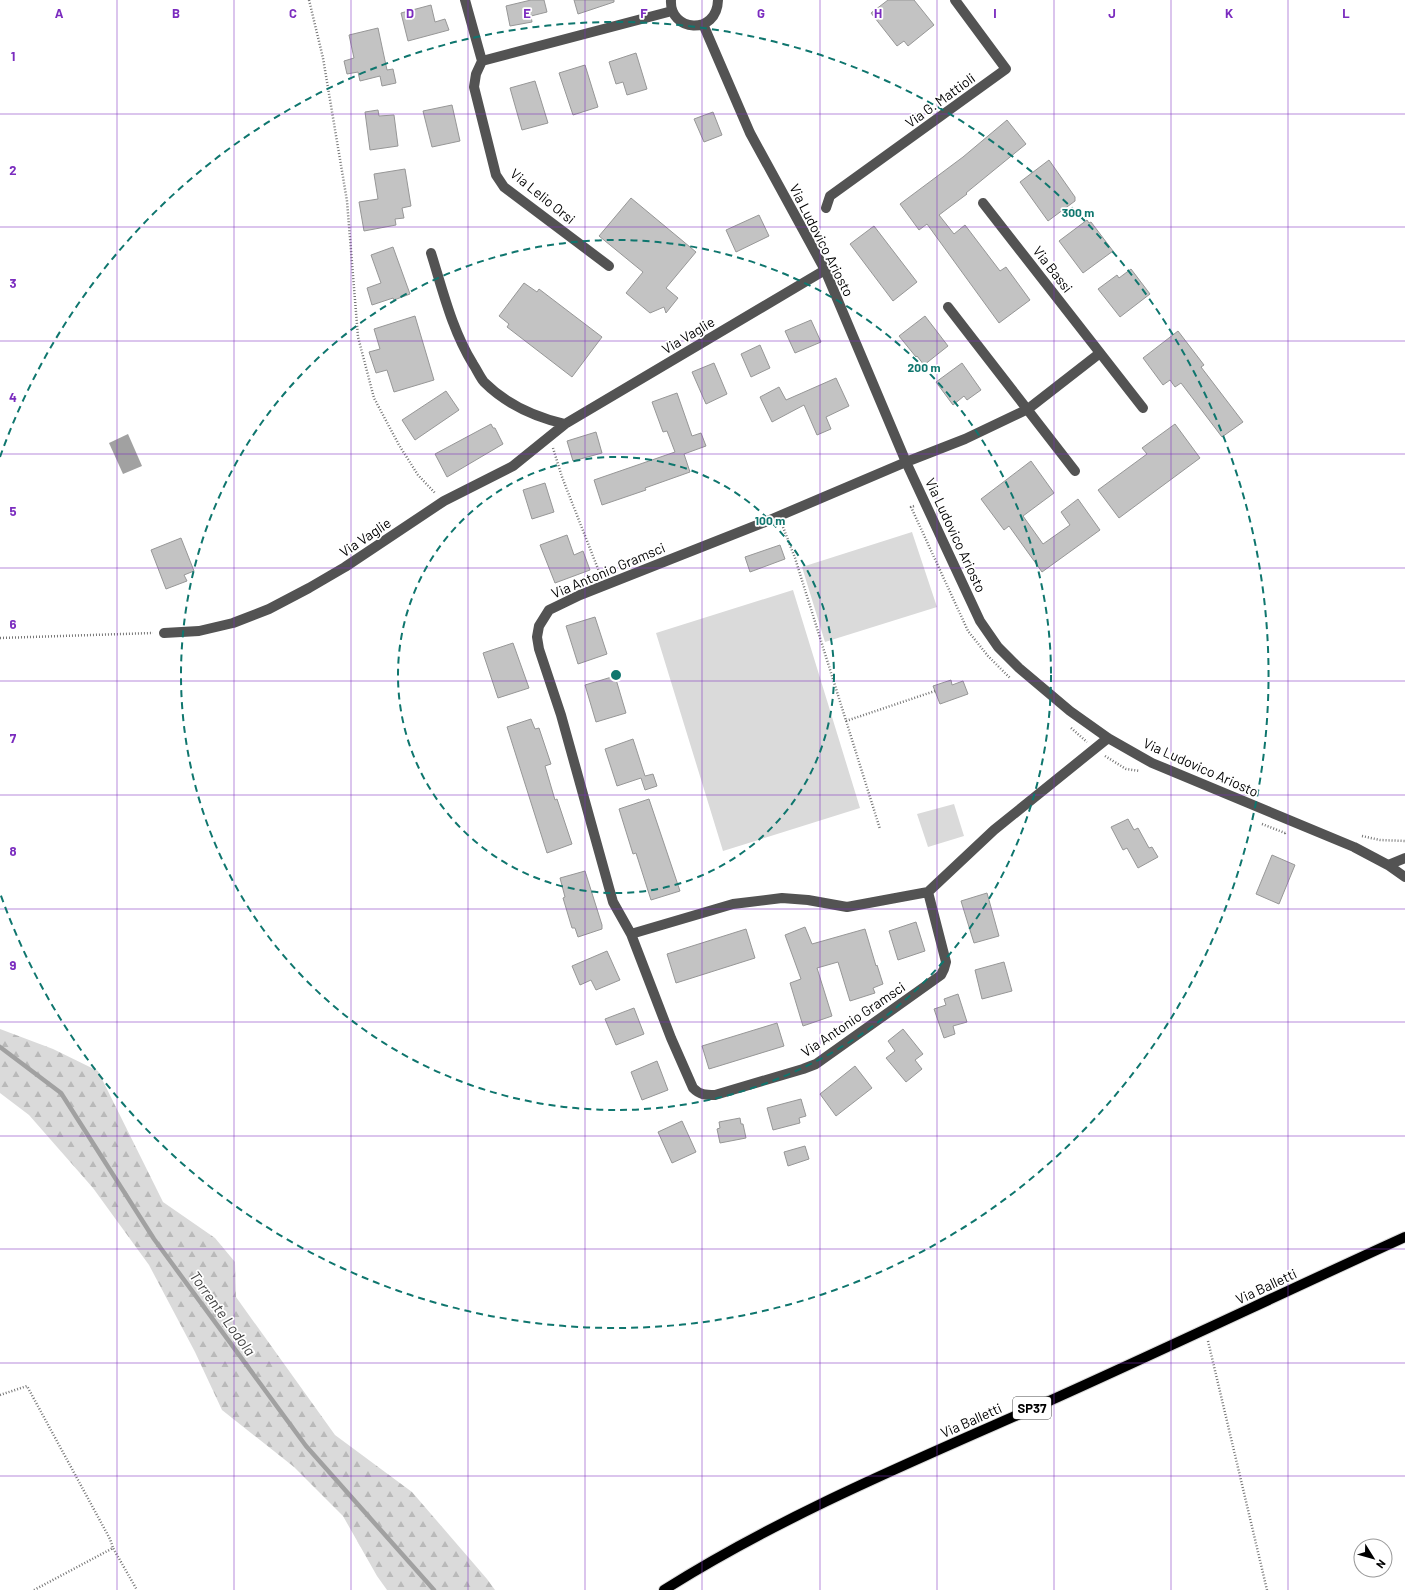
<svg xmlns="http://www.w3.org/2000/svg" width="1405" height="1590" font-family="Barlow,sans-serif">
  <defs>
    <pattern id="forest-firs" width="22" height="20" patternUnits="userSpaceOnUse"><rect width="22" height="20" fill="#dadada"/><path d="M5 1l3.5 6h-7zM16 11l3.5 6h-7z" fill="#b9b9b9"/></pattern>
  </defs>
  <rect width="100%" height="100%" fill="#fff"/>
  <!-- green -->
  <path fill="#dadada" d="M912,532L937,607L825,642L802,567Z
    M793,590L860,808L723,851L656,633Z
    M954,804L964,836L928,847L917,814Z"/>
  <!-- forest -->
  <path fill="url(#forest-firs)" d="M0,1029L53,1049L98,1071L163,1202L215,1238L235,1262L236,1297L335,1435L412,1492L487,1579L495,1590H387L377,1576L343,1516L294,1467L222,1410L195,1352L149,1265L93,1188L29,1115L0,1093Z"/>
  <!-- water -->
  <path fill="#a1a1a1" d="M128,434L142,466L123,474L109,443Z"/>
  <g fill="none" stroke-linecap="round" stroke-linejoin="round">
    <!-- stream -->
    <path stroke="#a1a1a1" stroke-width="4.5" d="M0,1047L61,1093L154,1239L306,1446L434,1590"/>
  </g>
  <!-- building -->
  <path fill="#c3c3c3" stroke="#979797" d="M531,0H544L547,12L531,16L532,22L510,26L506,6Z
    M574,0H614V2L578,14Z
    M888,0H914L934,25L908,46L904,41L897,46L871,13Z
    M431,5L435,22L445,19L449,30L408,41L401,13Z
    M378,28L387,70L393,69L396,83L382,86L380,76L360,81L358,72L347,74L344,61L354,58L349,35Z
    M636,53L647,89L627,95L623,82L616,84L609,62Z
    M585,65L598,107L573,115L559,73Z
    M535,81L548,123L522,130L510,88Z
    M452,105L460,141L432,147L423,111Z
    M378,110L379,116L394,115L398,146L370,150L365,112Z
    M713,112L722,135L704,142L694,119Z
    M1007,120L1026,144L966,193L967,194L939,215L954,234L965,225L1000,271L1006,267L1030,300L999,323L927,224L919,230L900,204L963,157Z
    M1049,160L1075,197V201L1048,221L1020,182Z
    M405,169L411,206L402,208L404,218L395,219L396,225L364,231L359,202L378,199L374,174Z
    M631,198L696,252L666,288L678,298L666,313L664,307L650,313L626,293L643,272L599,236Z
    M759,215L769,236L736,252L726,230Z
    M1087,220L1089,223L1091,222L1113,251L1083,273L1059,241Z
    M874,226L917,282L893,301L850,244Z
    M393,247L410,294L394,300L393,298L372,305L367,288L381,283L371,255Z
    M1131,269L1150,294L1120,317L1098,289L1117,275L1119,278Z
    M524,283L537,292L539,289L602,337L572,377L507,327L509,324L499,316Z
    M415,316L434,380L394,392L387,370L376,373L369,352L380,349L374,329Z
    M925,316L948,346L924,365L917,356L916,357L899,336Z
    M811,320L821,342L795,353L785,331Z
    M1178,331L1204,365L1201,367L1243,422L1222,437L1181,383L1175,387L1170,380L1163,385L1143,358Z
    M760,345L770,368L751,377L741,354Z
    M714,363L727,394L706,404L692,372Z
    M962,363L981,390L967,400L964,396L953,405L936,382Z
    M836,378L849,406L826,417L831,429L817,435L804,405L772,422L760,397L779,387L786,400Z
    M446,391L459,410L415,440L402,420Z
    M677,393L692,436L701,433L706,446L684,454L690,472L645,488L646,490L602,505L594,480L675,452L667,431L663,432L652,402Z
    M491,424L493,428H495L503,444L447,477L435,454Z
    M1175,424L1200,458L1119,518L1098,490L1147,454L1142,448Z
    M596,432L602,453L573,461L567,441Z
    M1031,461L1054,493L1023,516L1043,544L1070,525L1061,512L1078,499L1100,530L1042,572L1009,526L1004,530L981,499Z
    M545,483L554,512L532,519L523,490Z
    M567,535L574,555L583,551L590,570L555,583L540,545Z
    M181,538L194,571L184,575L187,581L166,589L151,550Z
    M780,545L785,559L750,572L745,557Z
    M595,617L607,654L578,664L566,626Z
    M513,643L529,688L498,698L483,653Z
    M615,676L626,713L596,722L585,685Z
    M951,680L952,685L963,681L968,694L940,704L933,686Z
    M531,719L535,729L539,728L551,764L545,766L555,800L557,799L572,844L547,853L507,727Z
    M633,739L645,776L653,774L657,786L645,790L641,778L617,786L605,749Z
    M649,799L680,891L651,900L636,853L633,854L619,809Z
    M1128,819L1134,830L1138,828L1149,848L1152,847L1158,857L1138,868L1127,848L1123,850L1111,827Z
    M1272,855L1295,865L1279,904L1256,894Z
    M585,871L602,925V929L578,937L575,928H572L563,898L565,897L560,878Z
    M987,893L999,936L974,943L961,901Z
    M916,922L925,951L898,960L889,931Z
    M805,927L812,944L865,929L876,966L877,965L883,984L873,988L875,993L850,1001L838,962L817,968L832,1016L803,1026L790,983L801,979L785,935Z
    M746,929L755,958L676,983L667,954Z
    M607,951L620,980L596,990L591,980L580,985L572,966Z
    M1004,962L1012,991L982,999L975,970Z
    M958,994L967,1022L953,1026L955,1034L944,1038L934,1009L946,1005L944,999Z
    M634,1008L644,1034L616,1045L605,1019Z
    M777,1023L784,1046L709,1069L702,1046Z
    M903,1029L923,1054L915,1060L922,1069L906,1082L886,1058L895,1051L888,1041Z
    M657,1061L668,1090L642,1100L631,1072Z
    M855,1066L872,1088L836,1116L820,1094Z
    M801,1099L806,1116L799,1118L800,1123L773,1130L767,1108Z
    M740,1118L741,1124H743L746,1138L720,1143L717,1129L720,1128L719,1122Z
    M682,1121L696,1152L672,1163L658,1132Z
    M805,1146L809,1159L788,1166L784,1152Z"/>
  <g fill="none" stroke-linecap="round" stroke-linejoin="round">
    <defs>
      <path id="major" d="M664,1590C781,1516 911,1462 1038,1406C1161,1351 1282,1293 1405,1237"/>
    </defs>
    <!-- major casing -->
    <use href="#major" stroke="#dbdbdb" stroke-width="12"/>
    <!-- path -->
    <path stroke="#757575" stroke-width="2.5" stroke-dasharray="1 2" stroke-linecap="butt" d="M309,0L323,58L347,201L358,337L374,398L399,445L418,475L435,493
      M553,448L562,477L600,574
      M914,506L911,507L968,631L988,656L1010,678
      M783,527L795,558L880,829
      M0,638L153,633
      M846,721L935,691
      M1071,728L1087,742
      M1105,756L1126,769L1140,771
      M1262,824L1285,833L1286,831
      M1362,836L1380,840L1405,841
      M1208,1341L1267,1590
      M0,1395L27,1386L110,1539L113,1548
      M34,1590L113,1548L137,1590"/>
    <!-- minor -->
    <path stroke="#535353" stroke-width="10" d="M465,0L482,61L672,11
      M671,0C669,32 717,36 718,0
      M703,24L750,133L825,270L906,462L980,621L998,647L1019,668L1070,711L1108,738L1152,763L1354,847L1388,865L1405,877
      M482,61L476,74L474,87L496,175L504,187L609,266
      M983,203L1143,408
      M826,208L830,196L1006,69L955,0
      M431,253C443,291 452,330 473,364C477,370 480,377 484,382C506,404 535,417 565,424
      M948,307L1075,471
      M1100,353L1028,409L965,439L906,462L765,522L580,595L549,610L539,626L537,637L539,649L561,715L613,902L631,934L733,904L782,898L808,900L847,907L928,892L994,830L1108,738
      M164,633L199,631L233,623L269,609L309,588L345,567L444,501L513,466L565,424L825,270
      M1388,865L1405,858
      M631,934L671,1038L693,1088C700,1095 705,1095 715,1095L803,1069L816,1064L941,975L944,969L946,962L928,892"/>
    <!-- major -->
    <use href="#major" stroke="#000" stroke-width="10"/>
  </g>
  <!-- grid -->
  <path fill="none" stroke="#7b2cbf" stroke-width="1" stroke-opacity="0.55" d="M117,0V1590M234,0V1590M351,0V1590M468,0V1590M585,0V1590M702,0V1590M820,0V1590M937,0V1590M1054,0V1590M1171,0V1590M1288,0V1590M0,114H1405M0,227H1405M0,341H1405M0,454H1405M0,568H1405M0,681H1405M0,795H1405M0,909H1405M0,1022H1405M0,1136H1405M0,1249H1405M0,1363H1405M0,1476H1405"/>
  <!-- distance rings -->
  <g fill="none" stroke="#0f766e" stroke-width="2" stroke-dasharray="7 5">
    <circle cx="616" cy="675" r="218"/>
    <circle cx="616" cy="675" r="435"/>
    <path d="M0 457A653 653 0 1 1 0 893"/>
  </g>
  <g text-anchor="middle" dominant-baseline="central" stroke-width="3.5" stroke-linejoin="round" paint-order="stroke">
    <!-- shield labels -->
    <rect fill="#fff" stroke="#4c4c4c" stroke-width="1" x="1013" y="1397" width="38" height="22" rx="3"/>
    <g font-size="13" font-weight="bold" fill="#000">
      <text x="1032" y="1408">SP37</text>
    </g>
    <!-- street labels -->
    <g font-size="14" fill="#000" stroke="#fff">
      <text transform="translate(940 100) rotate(-36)">Via G. Mattioli</text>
      <text transform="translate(543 196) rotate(39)">Via Lelio Orsi</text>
      <text transform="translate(822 240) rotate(63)">Via Ludovico Ariosto</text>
      <text transform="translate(1053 269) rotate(52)">Via Bassi</text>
      <text transform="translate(688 335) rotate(-31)">Via Vaglie</text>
      <text transform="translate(956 535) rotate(65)">Via Ludovico Ariosto</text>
      <text transform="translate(365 537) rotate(-34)">Via Vaglie</text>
      <text transform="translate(608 570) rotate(-23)">Via Antonio Gramsci</text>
      <text transform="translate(1201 767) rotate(24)">Via Ludovico Ariosto</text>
      <text transform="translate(853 1019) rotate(-34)">Via Antonio Gramsci</text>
      <text transform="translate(1266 1286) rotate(-25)">Via Balletti</text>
      <text transform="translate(971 1420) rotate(-24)">Via Balletti</text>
    </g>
    <!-- water labels -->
    <g font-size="15" font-style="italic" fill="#424242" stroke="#fff">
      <text transform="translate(223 1313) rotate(54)">Torrente Lodola</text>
    </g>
  </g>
  <g font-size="13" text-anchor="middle" font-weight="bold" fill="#7b2cbf" stroke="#fff" stroke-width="3.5" stroke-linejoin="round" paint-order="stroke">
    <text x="59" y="18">A</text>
    <text x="176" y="18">B</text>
    <text x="293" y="18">C</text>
    <text x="410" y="18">D</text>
    <text x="527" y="18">E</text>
    <text x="644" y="18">F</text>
    <text x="761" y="18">G</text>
    <text x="878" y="18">H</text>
    <text x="995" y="18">I</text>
    <text x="1112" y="18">J</text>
    <text x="1229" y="18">K</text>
    <text x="1346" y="18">L</text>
    <text x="13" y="61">1</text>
    <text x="13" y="175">2</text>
    <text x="13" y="288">3</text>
    <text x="13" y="402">4</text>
    <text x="13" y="516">5</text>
    <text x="13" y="629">6</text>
    <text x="13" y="743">7</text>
    <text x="13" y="856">8</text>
    <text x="13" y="970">9</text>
  </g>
  <circle cx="616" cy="675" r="6" fill="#0f766e" stroke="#fff" stroke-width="2"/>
  <g font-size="12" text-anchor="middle" font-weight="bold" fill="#0f766e" stroke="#fff" stroke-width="3.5" stroke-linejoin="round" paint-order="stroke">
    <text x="1078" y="217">300 m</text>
    <text x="924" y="372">200 m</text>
    <text x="770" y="525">100 m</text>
  </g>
  <!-- north arrow -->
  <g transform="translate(1373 1558) rotate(127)"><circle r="19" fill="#ffffff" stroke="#999999"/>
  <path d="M0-3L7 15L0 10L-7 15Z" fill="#000000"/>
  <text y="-6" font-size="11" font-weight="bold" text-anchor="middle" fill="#000000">N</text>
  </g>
</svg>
